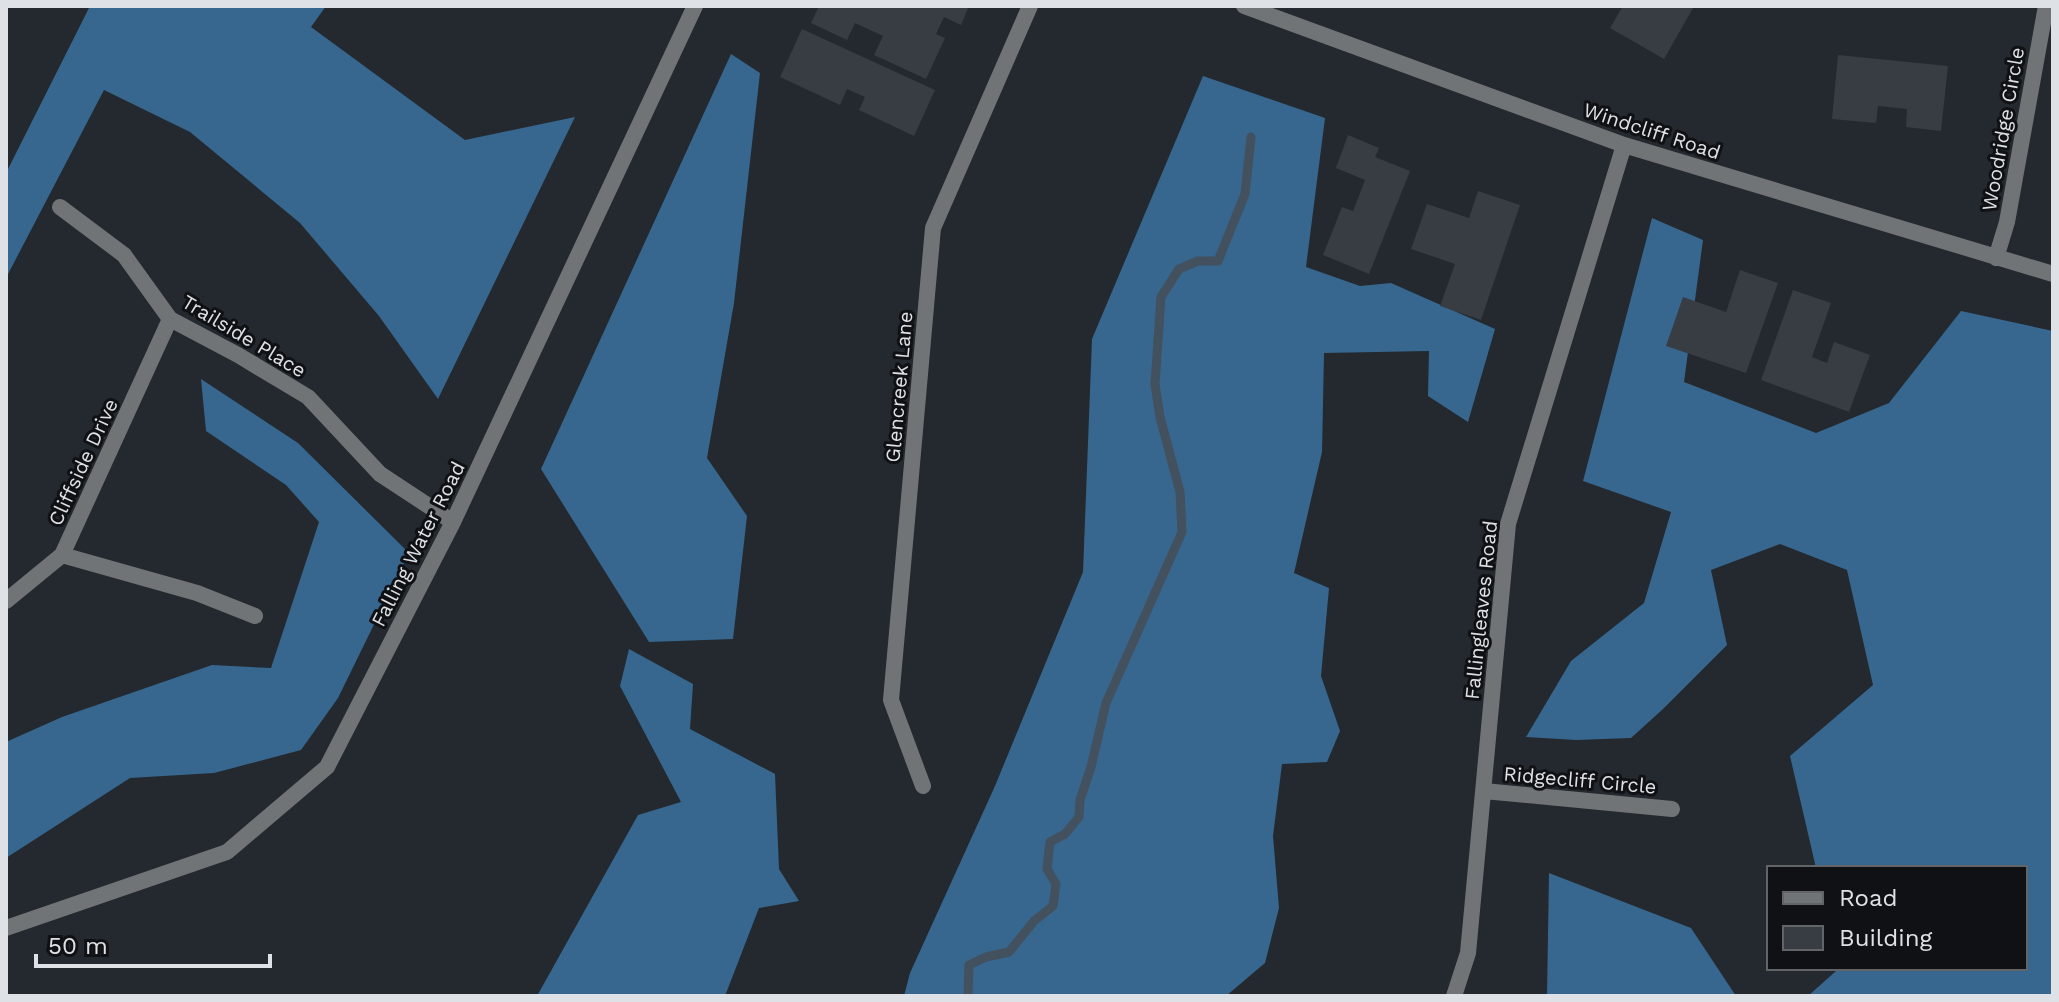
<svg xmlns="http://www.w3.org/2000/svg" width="2059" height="1002" font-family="'Work Sans',sans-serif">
  <rect width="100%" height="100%" fill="#23292e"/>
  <!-- forest -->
  <path fill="#37678e" d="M90,6H326L311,27L465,140L575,117L438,399L379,316L300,223L190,132L104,90L6,278V173Z
    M731,54L760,73L734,303L707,458L747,516L733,639L649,642L541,469Z
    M1203,76L1325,118L1306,267L1360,286L1391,283L1495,329L1468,422L1428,396L1429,351L1324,353L1322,452L1294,573L1329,588L1321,676L1340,731L1327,762L1282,764L1273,836L1279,908L1265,963L1226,996H904L910,973L995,786L1083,572L1092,339Z
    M1652,218L1703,240L1684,382L1816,433L1889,403L1961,311L2053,331V996H1808L1836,971L1835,968H2025V868H1816L1790,756L1873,685L1847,570L1780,544L1711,570L1727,645L1663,709L1631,738L1576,740L1526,737L1571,661L1644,603L1671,512L1583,481Z
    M201,379L298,443L409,553L338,698L301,750L214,773L130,778L6,858V742L62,717L212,665L271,668L319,522L286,485L206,431Z
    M629,649L693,684L690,729L775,774L779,869L799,901L759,908L725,996H537L638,815L681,802L620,686Z
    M1549,873L1691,928L1736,996H1547Z"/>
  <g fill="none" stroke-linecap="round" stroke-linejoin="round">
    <!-- stream -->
    <path stroke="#43505e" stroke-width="9" d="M968,996L969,965L986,957L1009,952L1034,921L1053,906L1056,884L1047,869L1050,842L1065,834L1079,817L1080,800L1091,767L1106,703L1182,532L1180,492L1160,417L1155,384L1161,297L1179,269L1198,261H1218L1245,194L1251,137"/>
  </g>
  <!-- building -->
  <path fill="#373d43" d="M819,6H969L961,25L944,17L936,34L945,38L926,79L874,55L883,36L855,23L847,40L811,23Z
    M1623,6H1689L1693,8L1664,59L1610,28Z
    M802,29L935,90L914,136L859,110L865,97L847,89L840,105L780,77Z
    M1838,55L1948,66L1941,131L1906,127L1907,109L1878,106L1876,123L1832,119Z
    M1348,135L1379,148L1375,157L1410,171L1369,274L1323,255L1342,207L1353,211L1365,180L1336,168Z
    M1478,191L1520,205L1481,320L1440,306L1455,264L1411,249L1427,204L1469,218Z
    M1740,270L1778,283L1746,373L1666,346L1683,297L1726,312Z
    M1793,290L1831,303L1812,357L1827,363L1834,342L1870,355L1849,412L1761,380Z"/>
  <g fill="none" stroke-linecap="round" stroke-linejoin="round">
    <!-- minor -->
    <path stroke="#717477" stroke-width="16" d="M1244,6L1624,145L2053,274
      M60,207L124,255L170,319L238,355L308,397L380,474L453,522
      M1996,258L2007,222L2046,6
      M62,555L197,593L255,616
      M6,601L62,555L170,319
      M923,786L891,700L933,228L1030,6
      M1484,791L1672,809
      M6,928L227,852L327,767L453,522L695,6
      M1454,996L1468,953L1508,524L1624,145"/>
  </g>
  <g text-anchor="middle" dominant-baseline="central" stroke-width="6" stroke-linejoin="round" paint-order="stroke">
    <!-- street labels -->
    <g font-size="20" fill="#dee2e6" stroke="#0f1114">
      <text transform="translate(2003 129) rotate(-80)">Woodridge Circle</text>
      <text transform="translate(1652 131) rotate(18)">Windcliff Road</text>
      <text transform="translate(244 336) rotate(31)">Trailside Place</text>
      <text transform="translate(899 387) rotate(-85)">Glencreek Lane</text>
      <text transform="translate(83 462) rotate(-65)">Cliffside Drive</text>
      <text transform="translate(418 544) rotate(-63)">Falling Water Road</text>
      <text transform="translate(1481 610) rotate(-84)">Fallingleaves Road</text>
      <text transform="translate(1580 780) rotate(5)">Ridgecliff Circle</text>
    </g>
  </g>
  <!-- border -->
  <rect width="2059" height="1002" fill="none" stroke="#dee2e6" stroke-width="16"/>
  <!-- legend -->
  <rect x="1767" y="866" width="260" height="104" fill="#0f1114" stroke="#626568" stroke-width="2"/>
  <rect x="1783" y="892" width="40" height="12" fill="#717477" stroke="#626568" stroke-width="2"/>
  <text x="1839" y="906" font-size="24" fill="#dee2e6">Road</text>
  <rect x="1783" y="926" width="40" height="24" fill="#373d43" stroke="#626568" stroke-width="2"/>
  <text x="1839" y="946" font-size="24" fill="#dee2e6">Building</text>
  <!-- scale -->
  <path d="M36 954v12h234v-12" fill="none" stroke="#dee2e6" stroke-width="4"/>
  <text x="48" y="954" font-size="24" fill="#dee2e6" stroke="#0f1114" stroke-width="6" paint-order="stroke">50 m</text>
</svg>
